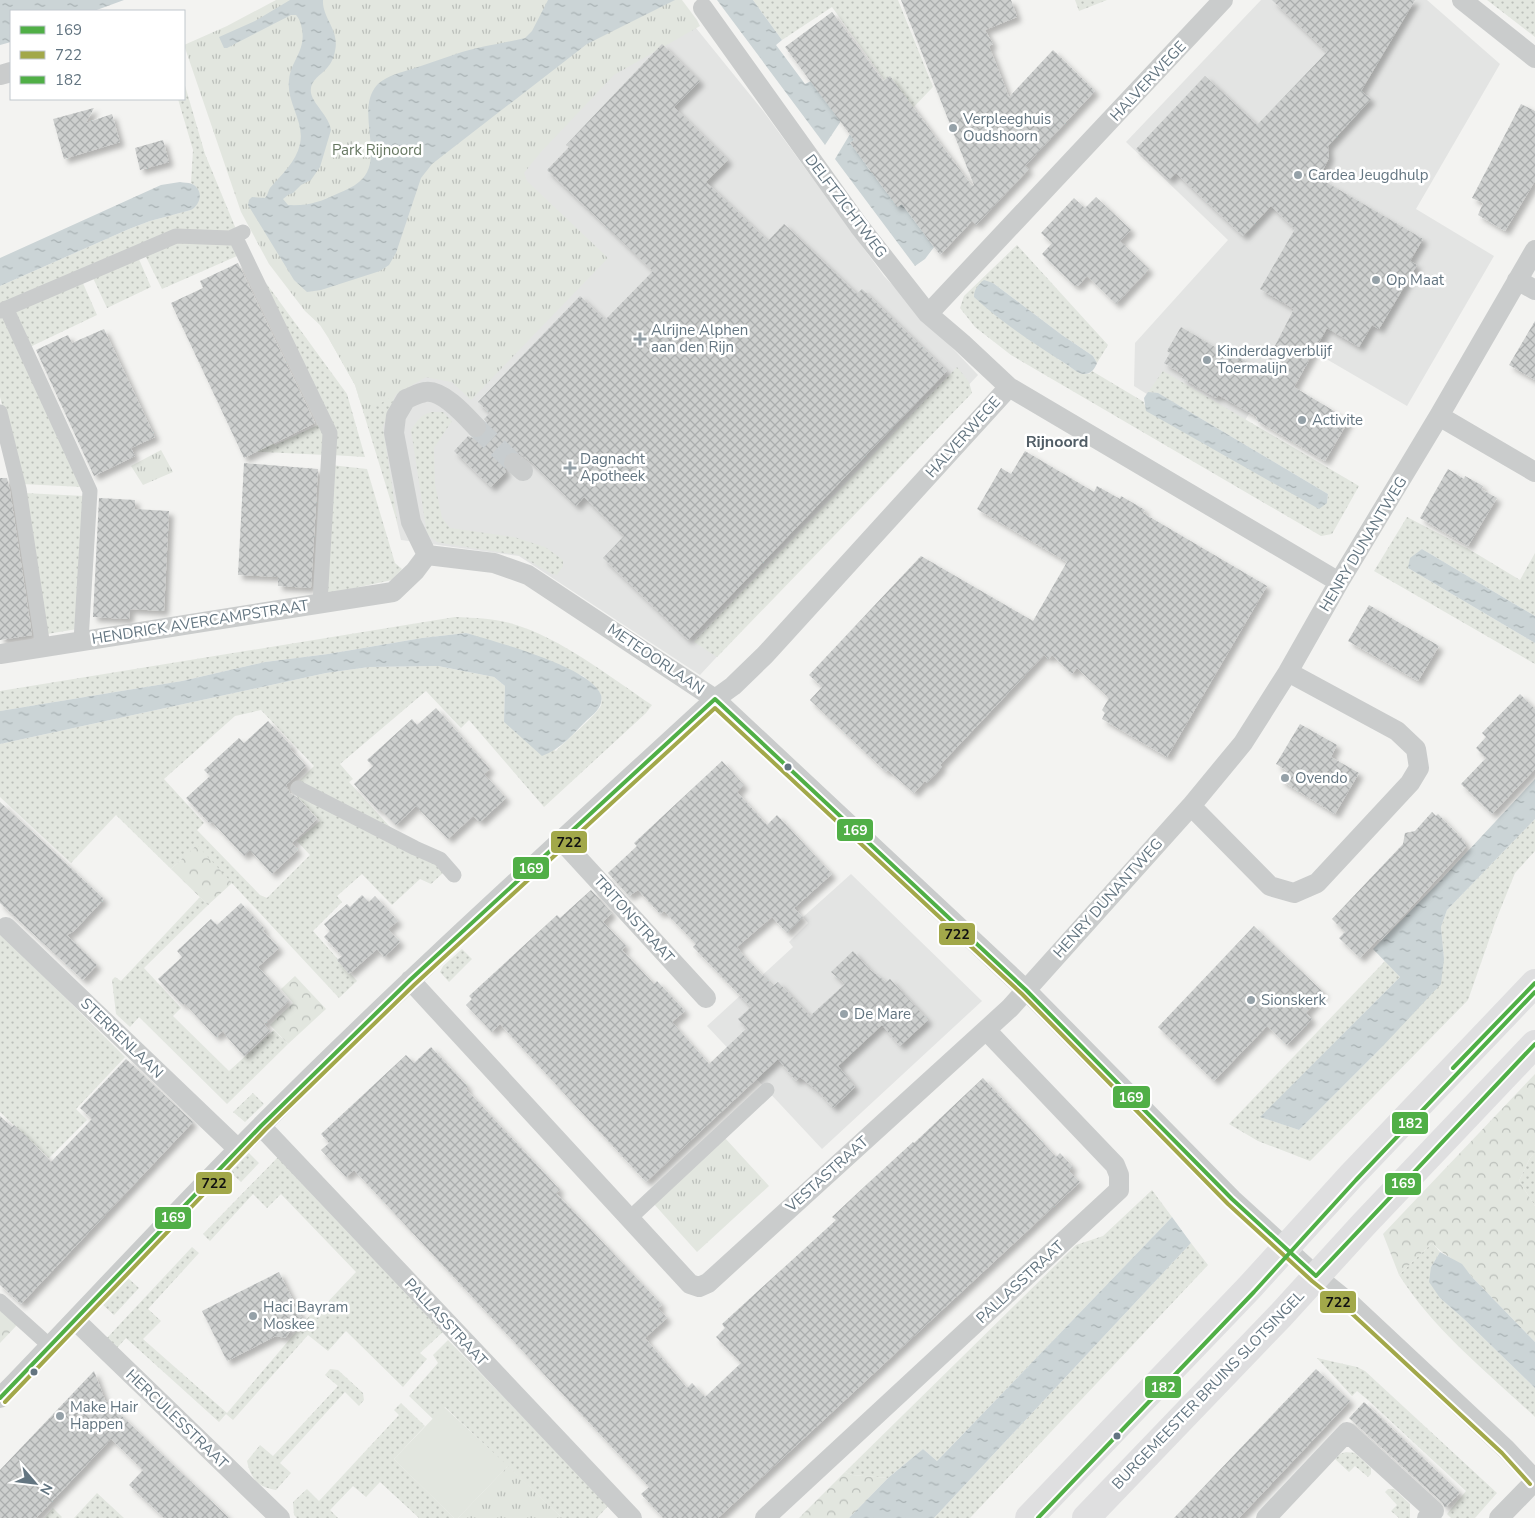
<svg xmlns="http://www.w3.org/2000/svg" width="1535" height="1518" font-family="'Nunito Sans',sans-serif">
  <defs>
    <pattern id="grass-dots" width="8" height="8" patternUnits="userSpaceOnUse" patternTransform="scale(1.25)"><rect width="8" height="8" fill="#e2e6df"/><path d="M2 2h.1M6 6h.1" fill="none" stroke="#bbbfba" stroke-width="1.8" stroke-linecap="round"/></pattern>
    <pattern id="forest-crowns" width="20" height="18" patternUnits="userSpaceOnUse" patternTransform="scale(1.25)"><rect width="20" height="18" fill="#e2e6df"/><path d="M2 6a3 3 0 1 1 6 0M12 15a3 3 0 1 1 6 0" fill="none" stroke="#bbbfba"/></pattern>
    <pattern id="park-tufts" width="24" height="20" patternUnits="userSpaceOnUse" patternTransform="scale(1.25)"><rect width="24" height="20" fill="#e2e6df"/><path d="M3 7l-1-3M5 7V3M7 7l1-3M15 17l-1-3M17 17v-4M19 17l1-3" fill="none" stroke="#bbbfba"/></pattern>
    <pattern id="water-ripples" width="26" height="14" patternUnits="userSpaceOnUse" patternTransform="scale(1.25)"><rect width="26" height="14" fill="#cbd4d6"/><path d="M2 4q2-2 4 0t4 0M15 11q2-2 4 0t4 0" fill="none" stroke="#a8b1b3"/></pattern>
    <pattern id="building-cross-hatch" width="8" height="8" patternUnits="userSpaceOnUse" patternTransform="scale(1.25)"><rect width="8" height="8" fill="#cdcfce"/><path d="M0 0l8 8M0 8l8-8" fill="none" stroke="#aaadad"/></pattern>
    <filter id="shadow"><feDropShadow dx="4.5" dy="4.5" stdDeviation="2.5" flood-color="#0004"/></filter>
  </defs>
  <rect width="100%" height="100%" fill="#f3f3f1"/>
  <!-- built -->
  <path fill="#e3e4e3" d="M1261,0H1427L1500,64L1416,209L1494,256L1407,406L1292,339L1243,424L1150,396L1134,386L1135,343L1228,240L1126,142Z
    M679,7L764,112L884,276L978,375L700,675L519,556L401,540L364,380L387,287Z
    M851,874L982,1001L822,1149L707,1026L793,947L789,942L808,923L803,917Z"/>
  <!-- grass -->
  <path fill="url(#grass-dots)" d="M753,0H898L933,87L908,113L832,7L782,40Z
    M1075,0H1107L1079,11Z
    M1487,0H1535V37Z
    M184,82L205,154L236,229L226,233L171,234L0,306V286L129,229L150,221L191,210L197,188L191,183L193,150L178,99H184Z
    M231,241L237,256L162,289L145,255L176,242Z
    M1017,245L1108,345L1097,363L1093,356L1062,335L993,283L1058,359L1081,374H1089L1092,371L1144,402V404L1327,503L1328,494L1158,393L1148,392L1144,398L1163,371L1359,486L1332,534L1321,536L1011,355L975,327L960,308L964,296Z
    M138,257L151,287L107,308L93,278Z
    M82,281L97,315L30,347L13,311Z
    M266,283L347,394L365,457L332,455L267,290Z
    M2,315L83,487L22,484L0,397V316Z
    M329,339L452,382L426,377L396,394L383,427L398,525L355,385Z
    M957,367L969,382L972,393L717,657L694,642Z
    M432,412H443L452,421L434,448L435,484L442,518L450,528L514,537L545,547L563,560V566L557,575L552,574L519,555L447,544L437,542L427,534L411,430C417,421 421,414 432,412Z
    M320,424L325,434V455L243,451L271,439L275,445Z
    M331,465L367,469L395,563L402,569L392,580L327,594Z
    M24,493L84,496L77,629L47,634Z
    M1407,517L1472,551L1520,580L1535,553V616L1422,549L1408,568L1535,643V664L1374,571Z
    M455,617C475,618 494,618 513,624C561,638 610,677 652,705L646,713L544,807L469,720L461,728L426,691L340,764L353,779L349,782L391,828L299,781L314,766L261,710L235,716L164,779L204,823L197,830L260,895L267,898L310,855L297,841L320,821L292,791L435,863L444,872L431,884L420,879L392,905L362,874L337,896L342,902L313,931L357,981L339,998L229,880L182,859L171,869L116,815L71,863L0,797V744L326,673L369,667L438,666L494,677L505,686L504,722L556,751C564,742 598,714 601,705C605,692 591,683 583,676L466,633L422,638L328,654L265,662L182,681L0,711V691Z
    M1535,819V851L1515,873L1496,920L1468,1000L1328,1143L1310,1161L1258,1141L1229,1124L1385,961L1400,977L1261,1117L1299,1130L1382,1047L1444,959L1441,927L1447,910Z
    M200,897L208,905L144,968L181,1008L173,1016L229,1071L274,1030L288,1044L227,1104L139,1017L130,1027L116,1014L112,980L115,977L121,981Z
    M0,933L125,1057L76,1109L87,1120L49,1158L0,1112Z
    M462,949L472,959L449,982L440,972L443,966Z
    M253,1093L264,1104L245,1122L233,1112Z
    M247,1151L259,1163L241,1182L230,1172V1170Z
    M1535,1152V1206L1519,1181L1530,1158Z
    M279,1156L444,1331L420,1353L427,1359L403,1387L346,1331L328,1351L308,1335L233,1420L226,1414L219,1422L126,1338L117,1348L106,1339L192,1247L199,1253L148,1309L161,1321L143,1339L227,1413L318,1306L322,1308L356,1272L281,1194L267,1208L253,1194L210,1241L203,1234Z
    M1152,1190L1172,1217L937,1461L923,1449L888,1478L852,1475L845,1472L1076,1245L1103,1236Z
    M1191,1243L1208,1265L970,1518H934Z
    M1432,1243L1440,1252L1431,1267L1440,1298L1465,1320L1535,1388V1417C1487,1372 1434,1330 1399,1275Z
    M128,1278L139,1288L114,1315L102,1304Z
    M448,1340L609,1505L597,1518H562L445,1407L433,1419L409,1396L438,1363L433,1355Z
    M1317,1358L1357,1367L1365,1371L1497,1493L1475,1518H1451L1447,1514L1466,1491L1368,1400L1357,1391L1352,1396Z
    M330,1369L338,1370L363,1393L364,1400L359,1406L345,1392L280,1463L291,1473L276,1490C258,1487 251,1479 247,1461L260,1445L273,1456L338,1386L325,1375Z
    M401,1403L425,1426L394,1459L454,1518H419L380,1482L366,1497L353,1486L330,1510L338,1518H297L294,1515L293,1502L307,1489L319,1501L399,1415L394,1410Z
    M1346,1452L1355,1453L1371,1468V1474L1368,1477L1355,1466L1349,1472L1335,1459L1340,1454Z
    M1388,1489H1394L1410,1504V1518H1399L1391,1511L1397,1505L1385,1492Z
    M97,1493L124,1518H74Z
    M53,1508L62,1517L61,1518H44Z"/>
  <!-- forest -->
  <path fill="url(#forest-crowns)" d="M197,845L232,883L208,905L171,869Z
    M295,976L326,1009L288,1044L270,1025L293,1003L281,989Z
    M1535,1074V1152L1530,1158L1519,1181L1535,1206V1342L1472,1277C1460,1260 1446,1258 1432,1243L1399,1275L1383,1234Z
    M0,1310L17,1325L0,1343Z
    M845,1472L852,1475L888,1478L849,1518H799Z"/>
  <!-- park -->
  <path fill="url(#park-tufts)" d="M276,0H682L697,20L700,26L614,75L540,153L524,173L527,181L608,258L471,400L452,382L426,377L364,413L355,385L329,339L320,325L305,311L269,264L241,212L184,45L227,26Z
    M161,450L173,472L143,485L131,466Z
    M725,1138L769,1186L697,1252L653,1203Z
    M508,1466L562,1518H458Z"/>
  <!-- pitch -->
  <path fill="#e2e6df" d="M444,1407L508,1466L458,1518H454L394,1459Z"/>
  <!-- water -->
  <path fill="url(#water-ripples)" d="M0,0H124L94,11H11V42L0,45Z
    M290,0H323C322,18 340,30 335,51C334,57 331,64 327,68C320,76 309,81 311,93C313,104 329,116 331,130L320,167L311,180L301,185L293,193L288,195L283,199L288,205C309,206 320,202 339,193C346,190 353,187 359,182C387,160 354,111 377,85C387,75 403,72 415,68C431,63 446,57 462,52C483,46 504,43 525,38L532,31L548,0H675L587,44L432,164L421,178L396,253L389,265L380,271L321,290L307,292L294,280L248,205L249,200L252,197L265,198C268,195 268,191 270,188C282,174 296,162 300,144C305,122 286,102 289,80C291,60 306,51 302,29C301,24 300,20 296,15H291L227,48H224L219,37L255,21Z
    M717,0H753L782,40L776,45L805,84L811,81L841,121L825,145Z
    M850,134L854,140L850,143L855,149L859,146L860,156L864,162L868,159L871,162L866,165L871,172L880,175L876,178L888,194L892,191L897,207L902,204L934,247L925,259L915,266L835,159Z
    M180,182C184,183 188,182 192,184C204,190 201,204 191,210L150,221L129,229L0,286V258L161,185Z
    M984,280L993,283L1062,335L1093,356L1097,363C1095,369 1090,375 1083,374C1077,373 1071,367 1066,364C1034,344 1001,322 974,297C974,289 978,285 984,280Z
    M1148,392L1158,393L1328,494L1327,503L1319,509L1146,411L1144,398Z
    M1422,549L1535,616V643L1408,568L1410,558Z
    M466,633C493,641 592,667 601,695C604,706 594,714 587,720C573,734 561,749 542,756L504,722L505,686L494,677L438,666L369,667L326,673L0,744V711L182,681L265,662L328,654L422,638Z
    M1535,779V819L1447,910L1441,927L1444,959L1441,984L1382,1047L1299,1130L1260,1117L1400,977L1373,949L1440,881Z
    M1172,1217L1191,1243L934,1518H849L888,1478L923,1449L937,1461Z
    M1440,1252L1462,1264L1472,1277L1535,1342V1388L1465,1320L1440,1298L1429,1282L1431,1267Z"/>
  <!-- building -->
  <path fill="url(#building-cross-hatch)" filter="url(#shadow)" d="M901,0H1011L1017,17L985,30L993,44L989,46L1009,97L1053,50L1095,91L1025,166L1029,169L976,225L972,221L940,255L902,204L897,207L888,194L850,143L854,140L785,47L832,12L883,81L890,76L972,186L974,185Z
    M1272,0H1415L1361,91L1371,99L1328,146L1329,158L1319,178L1423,239L1410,261L1417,265L1379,329L1372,325L1359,347L1327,328L1294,387L1349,420L1325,461L1256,420L1257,417L1218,395L1216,398L1182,378L1184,375L1164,363L1170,353L1167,351L1181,327L1225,353L1229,351L1262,371L1294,309L1260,289L1295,229L1271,206L1243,236L1176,173L1169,180L1136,149L1205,76L1257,125L1327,52Z
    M662,44L700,81L674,107L728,160L706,182L768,241L784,224L857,294L862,289L947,371L688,640L603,558L624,536L584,497L576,506L531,462L516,451L510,452L505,456L503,460V466L506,472L491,487L454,451L468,436L473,438L478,439L484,435L487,431L488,425L484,419L490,413L478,402L580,296L605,320L653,271L547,170L569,147L566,145Z
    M1521,104L1535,111V181L1505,231L1478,215L1483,203L1472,198Z
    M94,108L86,123L112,114L120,142L64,159L53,119Z
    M163,140L169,162L140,170L135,148Z
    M1096,197L1131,230L1120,241L1149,269L1116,304L1087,276L1078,286L1077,284L1075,286L1042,254L1052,243L1041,233L1074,198L1085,208Z
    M238,263L315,423L244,458L171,303L203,288L200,281Z
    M1535,321V380L1509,365Z
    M104,329L155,437L131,448L135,456L94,476L36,350L68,335L72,343Z
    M1025,451L1094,492L1097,486L1120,499L1121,496L1145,510L1143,513L1267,586L1167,757L1102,719L1105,713L1102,710L1109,698L1077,668L1072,674L1052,655L1049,659L1044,655L940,765L942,767L927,783L925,781L914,793L888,770L886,772L810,700L822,687L809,675L921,556L1033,621L1067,562L977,509L1001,468L1011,474Z
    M244,463L318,469L311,588L278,586V577L238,575Z
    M1448,469L1464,479L1465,476L1483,486L1481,489L1497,498L1468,546L1420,518Z
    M0,478H7L10,491L32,635L0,640Z
    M99,498L135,500V509L169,511L164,611L130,609L129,619L93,617Z
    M1369,605L1439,646L1418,681L1348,641Z
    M1520,694L1535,709V769L1492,814L1461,784L1486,758L1476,748L1486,737L1482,733Z
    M436,708L490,769L484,774L506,798L480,822L473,816L448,839L416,806L396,825L380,809L378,810L354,784L373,766L367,760L400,730L412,719L417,725Z
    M268,721L292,747L290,749L306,766L286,785L290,793L298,798L317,819L292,843L298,850L272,874L250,850L244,856L212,822L210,824L186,798L210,776L204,770L239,738L244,743Z
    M1300,724L1337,745L1331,757L1359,773L1335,814L1280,780L1286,770L1276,764Z
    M722,761L744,785L737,792L767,825L777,815L832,874L794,908L803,917L787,933L772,917L737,947L744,956L773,986L778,982L810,1016L845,984L831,972L853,951L869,969L886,982L890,979L928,1020L900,1046L882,1025L838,1066L855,1087L833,1108L819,1092L800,1077L796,1081L778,1059L646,1182L500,1024L492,1032L466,1005L472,999L469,996L557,915L560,918L591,890L612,913L603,922L626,946L622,950L654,984L657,981L685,1011L672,1022L709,1064L747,1028L738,1019L751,1007L693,947L696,944L664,911L660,914L638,890L629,896L608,873L637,846L634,843Z
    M0,802L104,899L74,931L67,935L97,965L83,980L0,903Z
    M1432,812L1436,816L1438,814L1465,842L1464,843L1467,846L1380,941L1378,939L1360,958L1339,938L1345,932L1332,919L1403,844L1405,833L1415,831Z
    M362,895L369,902L375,896L398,921L388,929L400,942L384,957L377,949L349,974L337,960L342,956L324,937L330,931L324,924L347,904L350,907Z
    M241,903L265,929L263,931L279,948L258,967L289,1001L264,1024L270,1031L244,1056L228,1038L223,1031L216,1037L185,1004L183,1005L158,979L182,957L177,951L211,919L217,925Z
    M1254,926L1324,993L1306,1013L1312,1019L1287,1045L1267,1026L1214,1081L1158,1027Z
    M431,1047L468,1087L466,1089L560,1190L556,1193L662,1305L658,1308L667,1318L645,1338L687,1388L692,1383L705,1397L741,1363L716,1337L725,1328L722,1324L836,1220L832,1217L865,1186L913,1142L914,1143L983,1078L1056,1157L1060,1153L1073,1167L1069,1171L1080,1182L718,1518H663L641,1494L649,1487L424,1245L354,1170L346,1177L321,1150L329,1143L321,1134L406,1055L414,1063Z
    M126,1059L193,1122L21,1304L0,1285V1116L12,1127L14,1125L25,1135L51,1162L92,1119L80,1108Z
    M279,1272L304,1322L294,1327L285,1338L276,1336L227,1361L202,1311Z
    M1316,1369L1350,1401L1239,1518H1174Z
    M94,1371L105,1400L229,1518H164L129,1485L143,1470L111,1439L36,1518H0V1470Z
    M1364,1402L1460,1493L1445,1508L1442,1502L1349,1418Z"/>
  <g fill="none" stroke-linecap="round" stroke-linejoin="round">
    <!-- minor-tunnel -->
    <path stroke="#c8cdcf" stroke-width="20" stroke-dasharray="20 10" stroke-linecap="butt" d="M476,427L514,463"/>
    <!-- pedestrian -->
    <path stroke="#cacccc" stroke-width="15" d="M235,236L330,433L320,603
      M6,308L90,491L81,641
      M0,311L176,236L230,238L243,232
      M0,412L19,489L43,647
      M298,788L415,848L440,859L454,875
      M630,1218L767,1090
      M0,1301L50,1346"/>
    <!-- minor -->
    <path stroke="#cacccc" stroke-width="20" d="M1462,0L1535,58
      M703,8L859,226L928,314L962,343L1009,387
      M0,75L11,72
      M1517,280L1535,290
      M928,314L1223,0
      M1439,416L1535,472
      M476,427C465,415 442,389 425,392C418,393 412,397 406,399L396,416L394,433L411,522L427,555L494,563L528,575L715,699L1026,990L1232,1199L1316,1276L1352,1305L1506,1449L1535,1480
      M514,463L523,471
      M0,654L393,592L415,571L427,555
      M1191,806L1270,886L1294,893L1317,883L1410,783L1419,768L1416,749L1397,731L1288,672
      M561,840L706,998
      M6,927L238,1149
      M410,980L690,1284L699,1287L708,1283L1010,1008L1191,806L1243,743L1288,672L1339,582L1439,416L1535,250
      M261,1126L632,1518
      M75,1320L280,1518
      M0,1398C87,1308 172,1215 261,1126C407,979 562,840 715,699L733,686L765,655L1009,387L1339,582
      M765,1518L1119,1190V1175L1115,1165L986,1030
      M1266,1518L1347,1432L1434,1511L1427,1518
      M1499,1518L1535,1481"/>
    <!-- secondary -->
    <path stroke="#dfdfe0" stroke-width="28" d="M1029,1518L1249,1288L1351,1176L1535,983
      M1086,1518L1280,1316L1364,1224L1535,1044"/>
    <defs>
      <path id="bus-1" d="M715,699L1026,990L1232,1199L1316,1276L1535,1044
        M1453,1068L1535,983
        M0,1398L261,1126L410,980L715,699"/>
      <path id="bus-2" d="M5,1402L265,1130L414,985L715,708L1022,994L1228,1204L1312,1281L1348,1310L1502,1453L1530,1484"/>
      <path id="bus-3" d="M1038,1518L1254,1292L1356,1180L1535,992"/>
    </defs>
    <!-- bus-1 casing -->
    <use href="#bus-1" stroke="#fff" stroke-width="8"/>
    <!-- bus-2 casing -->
    <use href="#bus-2" stroke="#fff" stroke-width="8"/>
    <!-- bus-3 casing -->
    <use href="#bus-3" stroke="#fff" stroke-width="8"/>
    <!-- bus-1 -->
    <use href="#bus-1" stroke="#50af46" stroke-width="4"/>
    <!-- bus-2 -->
    <use href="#bus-2" stroke="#a2a84a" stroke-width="4"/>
    <!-- bus-3 -->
    <use href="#bus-3" stroke="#50af46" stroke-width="4"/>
  </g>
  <!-- markers -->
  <g fill="#95a1a8" stroke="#fff" stroke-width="2">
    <circle cx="953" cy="128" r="5"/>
    <circle cx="1298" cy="175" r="5"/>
    <circle cx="1376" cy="280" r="5"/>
    <path d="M637.5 331.5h5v5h5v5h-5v5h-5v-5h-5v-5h5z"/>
    <circle cx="1207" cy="360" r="5"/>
    <circle cx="1302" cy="420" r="5"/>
    <path d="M567.5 460.5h5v5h5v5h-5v5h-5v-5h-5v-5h5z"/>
    <circle cx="1285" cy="778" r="5"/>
    <circle cx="1251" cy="1000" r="5"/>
    <circle cx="844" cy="1014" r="5"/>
    <circle cx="253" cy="1316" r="5"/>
    <circle cx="60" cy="1416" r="5"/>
  </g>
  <g fill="#637581" stroke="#fff" stroke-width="2">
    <circle cx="788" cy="767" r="4.5"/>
    <circle cx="34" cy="1372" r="4.5"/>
    <circle cx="1117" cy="1436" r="4.5"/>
  </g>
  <g text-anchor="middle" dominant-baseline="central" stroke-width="5" stroke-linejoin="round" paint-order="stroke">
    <!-- street labels -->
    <g font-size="15" fill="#637581" stroke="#fff">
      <text transform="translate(1148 81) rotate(-47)">HALVERWEGE</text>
      <text transform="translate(846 206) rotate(53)">DELFTZICHTWEG</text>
      <text transform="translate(963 437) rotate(-48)">HALVERWEGE</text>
      <text transform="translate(1363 544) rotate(-59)">HENRY DUNANTWEG</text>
      <text transform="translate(200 622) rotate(-9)">HENDRICK AVERCAMPSTRAAT</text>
      <text transform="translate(656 659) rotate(34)">METEOORLAAN</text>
      <text transform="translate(1108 898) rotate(-48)">HENRY DUNANTWEG</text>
      <text transform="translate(634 919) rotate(48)">TRITONSTRAAT</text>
      <text transform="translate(122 1038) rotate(44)">STERRENLAAN</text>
      <text transform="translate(827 1174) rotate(-42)">VESTASTRAAT</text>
      <text transform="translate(1020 1282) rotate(-43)">PALLASSTRAAT</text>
      <text transform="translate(446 1322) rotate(47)">PALLASSTRAAT</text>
      <text transform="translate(1208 1390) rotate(-46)">BURGEMEESTER BRUINS SLOTSINGEL</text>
      <text transform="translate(177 1419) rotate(44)">HERCULESSTRAAT</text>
    </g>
    <!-- poi labels -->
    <g font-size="15" fill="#637581" stroke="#fff" text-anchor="start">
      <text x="963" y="119">Verpleeghuis<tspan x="963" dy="17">Oudshoorn</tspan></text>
      <text x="1308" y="175">Cardea Jeugdhulp</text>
      <text x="1386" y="280">Op Maat</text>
      <text x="651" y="330">Alrijne Alphen<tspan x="651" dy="17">aan den Rijn</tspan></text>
      <text x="1217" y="351">Kinderdagverblijf<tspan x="1217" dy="17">Toermalijn</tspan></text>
      <text x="1312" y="420">Activite</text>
      <text x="580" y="459">Dagnacht<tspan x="580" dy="17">Apotheek</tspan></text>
      <text x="1295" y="778">Ovendo</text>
      <text x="1261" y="1000">Sionskerk</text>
      <text x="854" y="1014">De Mare</text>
      <text x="263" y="1307">Haci Bayram<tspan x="263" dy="17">Moskee</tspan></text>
      <text x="70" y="1407">Make Hair<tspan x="70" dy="17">Happen</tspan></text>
    </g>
    <!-- park labels -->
    <g font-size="15" fill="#677862" stroke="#fff">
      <text x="377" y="150">Park Rijnoord</text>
    </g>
    <!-- neighbourhood labels -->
    <g font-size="16" font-weight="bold" fill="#515d66" stroke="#fff">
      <text x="1057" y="442">Rijnoord</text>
    </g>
  </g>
  <g stroke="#fff" stroke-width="2">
    <rect x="836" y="818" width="38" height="24" rx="5" fill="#50af46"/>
    <rect x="550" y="830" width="38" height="24" rx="5" fill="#a2a84a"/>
    <rect x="512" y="856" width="38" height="24" rx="5" fill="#50af46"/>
    <rect x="938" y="922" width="38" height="24" rx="5" fill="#a2a84a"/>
    <rect x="1112" y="1085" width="39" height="24" rx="5" fill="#50af46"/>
    <rect x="1391" y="1111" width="38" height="24" rx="5" fill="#50af46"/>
    <rect x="195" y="1171" width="38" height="24" rx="5" fill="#a2a84a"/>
    <rect x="1384" y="1172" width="38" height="24" rx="5" fill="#50af46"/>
    <rect x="154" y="1206" width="38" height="24" rx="5" fill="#50af46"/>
    <rect x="1319" y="1290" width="38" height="24" rx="5" fill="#a2a84a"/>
    <rect x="1144" y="1375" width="38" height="24" rx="5" fill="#50af46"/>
  </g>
  <g font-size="14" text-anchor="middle" font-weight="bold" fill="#fff">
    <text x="855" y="835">169</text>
    <text x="531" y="873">169</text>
    <text x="1131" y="1102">169</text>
    <text x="1410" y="1128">182</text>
    <text x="1403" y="1188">169</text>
    <text x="173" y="1222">169</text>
    <text x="1163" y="1392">182</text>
  </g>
  <g font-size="14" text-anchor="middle" font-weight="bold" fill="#111">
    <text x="569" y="847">722</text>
    <text x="957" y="939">722</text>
    <text x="214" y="1188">722</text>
    <text x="1338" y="1307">722</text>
  </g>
  <!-- legend -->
  <rect x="10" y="10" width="175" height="90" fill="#ffffff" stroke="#c1c8cd"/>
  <rect x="20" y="26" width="25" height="8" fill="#50af46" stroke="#c1c8cd"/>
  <text x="55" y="35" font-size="15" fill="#637581">169</text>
  <rect x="20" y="51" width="25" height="8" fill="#a2a84a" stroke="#c1c8cd"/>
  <text x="55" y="60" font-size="15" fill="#637581">722</text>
  <rect x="20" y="76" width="25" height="8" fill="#50af46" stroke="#c1c8cd"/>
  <text x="55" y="85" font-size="15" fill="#637581">182</text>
  <!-- north arrow -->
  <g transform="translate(35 1483) rotate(118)" stroke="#ffffff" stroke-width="4" paint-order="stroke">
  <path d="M0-4L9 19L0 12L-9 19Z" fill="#637581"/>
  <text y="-8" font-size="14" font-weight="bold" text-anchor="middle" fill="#637581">N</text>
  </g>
</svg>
